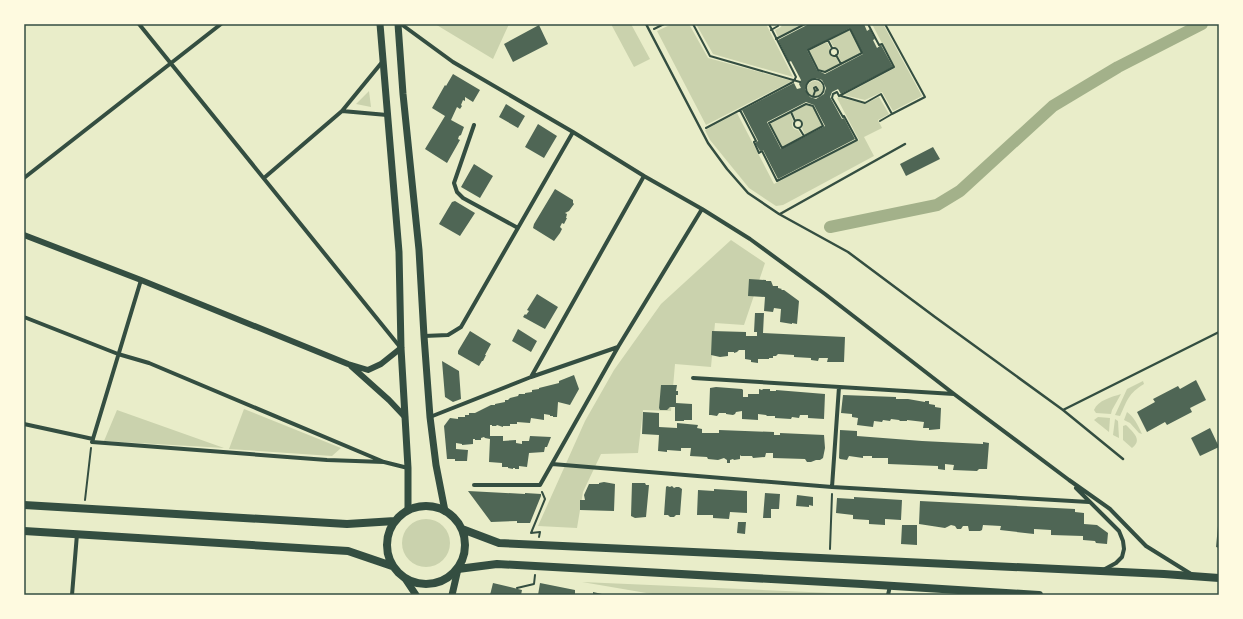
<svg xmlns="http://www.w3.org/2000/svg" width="1243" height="619" font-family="Commissioner,sans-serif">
  <rect width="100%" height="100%" fill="#e9edc9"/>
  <!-- green -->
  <path fill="#cad2ad" d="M435,24H509L493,59Z
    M611,24H631L650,59L634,67Z
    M672,24H689L708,58L792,81L706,125L657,31Z
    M696,24H766L793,77L713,54Z
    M782,24H802L778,37L775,30L781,27Z
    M872,24H883L922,96L893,111L882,92L865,100L844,95L895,68Z
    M849,30L861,53L842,63L838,56L840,53L839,49L833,46L830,40Z
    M827,42L830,48L829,54L832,57H836L839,64L826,72L819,70L809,51Z
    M807 89a8 8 0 1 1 16 0a8 8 0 1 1-16 0Z
    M369,91L371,107L356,104Z
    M839,97L865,104L879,97L889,114L878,120L882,128L864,137L874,156L783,205L776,206L749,188L710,140L705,130L737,113L774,184L859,140L837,98Z
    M806,105L813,107L822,126L805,135L802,128C805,124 802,119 796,119L792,112Z
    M790,113L793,121C791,126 793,130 798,130L802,136L782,147L770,124Z
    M731,240L765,263L744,325L715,323L711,367L675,364L671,411L643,410L638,453L601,454L583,492L577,528L538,526L585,421L614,370L661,304Z
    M1143,381L1144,384C1128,394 1128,399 1120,416L1115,415L1127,389Z
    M1121,394L1112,410L1111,414L1096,413L1094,410C1098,400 1112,397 1121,394Z
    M244,409L341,448L332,456L229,449Z
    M117,410L224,448L104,441Z
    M1127,412C1134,417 1138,425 1142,434L1139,433L1130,423L1124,420Z
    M1098,417L1110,418L1109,432L1094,420Z
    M1115,419L1118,421L1119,438L1113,435Z
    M1126,425C1133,432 1143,440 1132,448L1123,440V426Z
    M402 543a24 24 0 1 1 48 0a24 24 0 1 1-48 0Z
    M582,582L855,594L658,595Z"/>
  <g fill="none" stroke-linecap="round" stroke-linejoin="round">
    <!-- canal -->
    <path stroke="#a3b18a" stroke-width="12" d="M830,227L937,205L960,191L1053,106L1118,67L1202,24"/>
  </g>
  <!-- building -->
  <path fill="#4f6655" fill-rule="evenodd" d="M809,24H864L867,31L870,29L875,39L873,40L877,48L881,45L893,67L841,94L838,89L832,92L830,97L842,119L844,118L855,139L778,179L763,150L760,151L755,143L758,141L742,110L794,83L797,89L801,88L799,84L801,80L791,61L789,62L778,40ZM850,28L863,54L825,74L817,70L807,50ZM816,78L822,80L826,88L824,94L816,99L810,97L805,89L807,83ZM806,102L814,105L825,126L781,149L767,122Z
    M539,25L548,44L513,62L504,44Z
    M453,74L480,90L473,102L465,97V101L463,100L461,105L462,106L460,109L457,107L451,120L464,127L461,135L459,136L458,139L460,140L447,163L425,149L445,116L432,108L445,85L446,86Z
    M506,104L525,116L518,128L499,117Z
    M538,124L557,136L544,158L525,147Z
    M933,147L940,159L906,176L900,164Z
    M474,164L493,176L480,198L461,187Z
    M555,189L573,200V203L574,204L569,211L565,213L567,214L566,218H567L564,224L562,223L560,227L562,229L560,233L554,241L533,228L534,224Z
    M455,201L475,213L460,236L439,224L452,202Z
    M749,279L766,280V281H771L773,286H778V288L782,289L781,290H784L799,301L797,324L792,323V324L780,322L781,309L774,308L773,312L764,311L765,297L748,296Z
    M537,294L558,307L545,329L523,317L525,314L526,315L529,311L527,310Z
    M755,313H764L763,333L845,337L844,362H827L828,358H819L818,361L811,360V358L794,357V355L778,354L776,356H773V358H769V359H758V363L751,362V360L745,359V350H739L737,352L734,353V352H728V356L720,357L711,355L712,331L746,332V336H757V332H754Z
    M518,329L537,341L531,352L512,341Z
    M470,331L491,344L485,355H486L483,361H482L479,366L458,354V351Z
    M442,361L459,371L461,399L453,402L445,397Z
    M574,375L579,389L570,405L558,402L557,417H553V416H550V415L544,414V420L531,418L530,423L517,422V424H510V426H503V427L497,425L496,426H492V425H490V436H503V441L516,440V443L522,444V441H529L530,436L551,437L547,447H545L544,452L529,453L527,467L519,466V469H515V468H513V469L508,468V467H502V463L489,462L490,439L485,438L484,437L481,438V440H475V439H473V444L462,445V444L456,443V449L468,450L467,461H455V459H447L444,426L450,418L458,419V417H465V415H469V413H475L491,405H495V404L505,402V400H508L510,398L518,396L519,394H525V393L532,392V390L539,389V388L559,383V381Z
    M1196,380L1206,400L1190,408L1192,412L1167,425L1165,422L1147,432L1137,412L1155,402L1153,399L1178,386L1180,389Z
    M661,385H677L676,391H678V395H676V403L692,404V420H684V421H675V407H670L667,410H660L659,408Z
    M716,387L742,389L743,390V397H748V394H759V389L762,390L763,389H770V391H776V390L825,394L824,419L808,418V415H800L799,418L792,417L791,419L775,418V416H767L766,415L758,414V420L742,419V411L736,412L735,414L733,415L726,414V413H719L717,416L711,415H709L710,388Z
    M843,395L896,397V399H908L925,402V401H929V404L935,405V407L941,408L940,429L929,430V428H923L924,422L907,420V421H900L899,420L891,419L890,421L883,420L882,422L874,421L873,427L857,425L858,418L852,417V414L841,413Z
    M643,412L659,413V427L677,428V423L698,425L697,428L702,429V433H719V430L774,432V435H780V433L824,435L825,448L823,458L820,460H816L811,462H807L805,459L773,458V453H766L765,457L753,458L752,456H741L740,455V459L734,460L733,459L730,460V463H727V460L724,458L718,460L708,459L707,457L690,456L691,448H681V451L667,450V452L658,451L659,435L642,434Z
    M1210,428L1219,447L1200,456L1191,438Z
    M840,430L857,431V436L922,441L983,444V442L989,443L987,469H979L977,471L953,470L954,465L945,464V470L938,469V466L888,464V458H872V456H863V458L849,456L847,460L840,459L839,458Z
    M604,482L615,484L614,511L580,510V500H585L584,495L589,484H599V483Z
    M632,483H645L646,485H649L646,517L635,518L631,516Z
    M667,486L670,487L672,486L674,488L676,487H679L682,489L680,515H676L674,517H670L668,515H664L666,487Z
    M714,489L747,491V513L730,512L729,519L713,518V515H697L698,490L714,491Z
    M468,491L525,494V493L541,494V496L530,523H517V521L491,522Z
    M765,493L780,494L779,509H771V518H763Z
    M797,495L813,497V506L809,505V507L796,506Z
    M854,497L902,500L901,520L885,519V525L869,524V520L853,519V515L836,513L837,498L854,499Z
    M920,501L1075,509V512L1084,513V524L1097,525L1108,533L1107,544L1096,543L1095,541L1083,540V536L1051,535V530L1034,529V534L1000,530L1001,526L983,525L982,530L980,531H969L968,526H963L961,529H957L955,526L951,525L945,528L919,524Z
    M738,522H746L745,534L737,533Z
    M902,525H917V545L901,544Z
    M1218,526H1219V548L1216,547Z
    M493,583L522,590L521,595H490Z
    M540,583L575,590V595H538Z
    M593,592L602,594V595H593Z"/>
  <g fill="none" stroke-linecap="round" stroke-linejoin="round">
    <!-- path -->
    <path stroke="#344e41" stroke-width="2" d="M693,24L710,56L800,82
      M885,24L925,97L892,114
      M654,29L664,24
      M850,29L862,53L825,72L818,70L808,50Z
      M771,30L778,26V24
      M776,39L805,24
      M828,40L832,48
      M830 52a4 4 0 1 1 8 0a4 4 0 1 1-8 0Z
      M836,55L841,64
      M806 88a9 9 0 1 1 18 0a9 9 0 1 1-18 0Z
      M841,96L865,103L881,94L892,114L880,121
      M813,97L815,91L818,90L816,87L814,88L815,91
      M806,104L813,106L823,126L782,148L769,123Z
      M740,110L756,141L754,142L759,153L762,151L777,181L857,140L844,116L843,117L832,98L833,94L837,92L839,96L894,67L882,44L879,45L868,24
      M791,112L795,121
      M794 124a4 4 0 1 1 8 0a4 4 0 1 1-8 0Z
      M706,128L793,82L796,77L769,24
      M799,128L804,136
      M85,500L91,448
      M539,537L540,532L531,533L545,499L542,492
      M830,549L832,494
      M517,588L534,584L535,575"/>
    <!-- service -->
    <path stroke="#344e41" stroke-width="2.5" d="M646,24L708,143L727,169L748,193L779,214L848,252L935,317L1063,410L1219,332
      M780,214L905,144
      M1063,410L1123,459"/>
    <!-- minor -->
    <path stroke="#344e41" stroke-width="4" d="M139,24L400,347
      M401,24L453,62L573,132L644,176L702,209L750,239L825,294L954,394L1069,480L1110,509L1146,546L1191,574
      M342,111L387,115
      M474,125L454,183L457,192L463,198L518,228
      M24,178L221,24
      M264,178L342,111L383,61
      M141,280L92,442L327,460L384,462
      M24,317L118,354L149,363L384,462L408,468
      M424,336L448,335L461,327L573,132
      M531,377L644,176
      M693,378L954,394
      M430,417L531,377L618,347
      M24,424L93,439
      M552,464L832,487L1089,502
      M474,485H540L618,347L702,209
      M832,487L839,387
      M1076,488L1119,531L1123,541L1124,549L1122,557L1116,563L1105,569
      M72,595L77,534
      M888,595L890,586"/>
    <!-- tertiary -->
    <path stroke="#344e41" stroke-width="6" d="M24,235L141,280L348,364L368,370L381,364L401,348
      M351,366L389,400L405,417"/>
    <!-- secondary -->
    <path stroke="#344e41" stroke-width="7" d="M380,24L399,252L401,348L408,468V510
      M398,24L403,94L419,250L424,336L430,417L436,465L445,511
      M406,580L416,595
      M452,595L458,569"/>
    <!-- primary -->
    <path stroke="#344e41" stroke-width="8" d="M24,505L347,524L395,521
      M387 545a39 39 0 1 1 78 0a39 39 0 1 1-78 0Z
      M462,529L499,543L1164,574L1219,578
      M24,531L348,551L392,566
      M458,569L497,564L862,584L1039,595"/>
  </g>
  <!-- border -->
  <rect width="1243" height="619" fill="none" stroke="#fefae0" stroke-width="50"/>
  <rect x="25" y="25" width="1193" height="569" fill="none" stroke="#344e41" stroke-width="1.5"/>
</svg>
